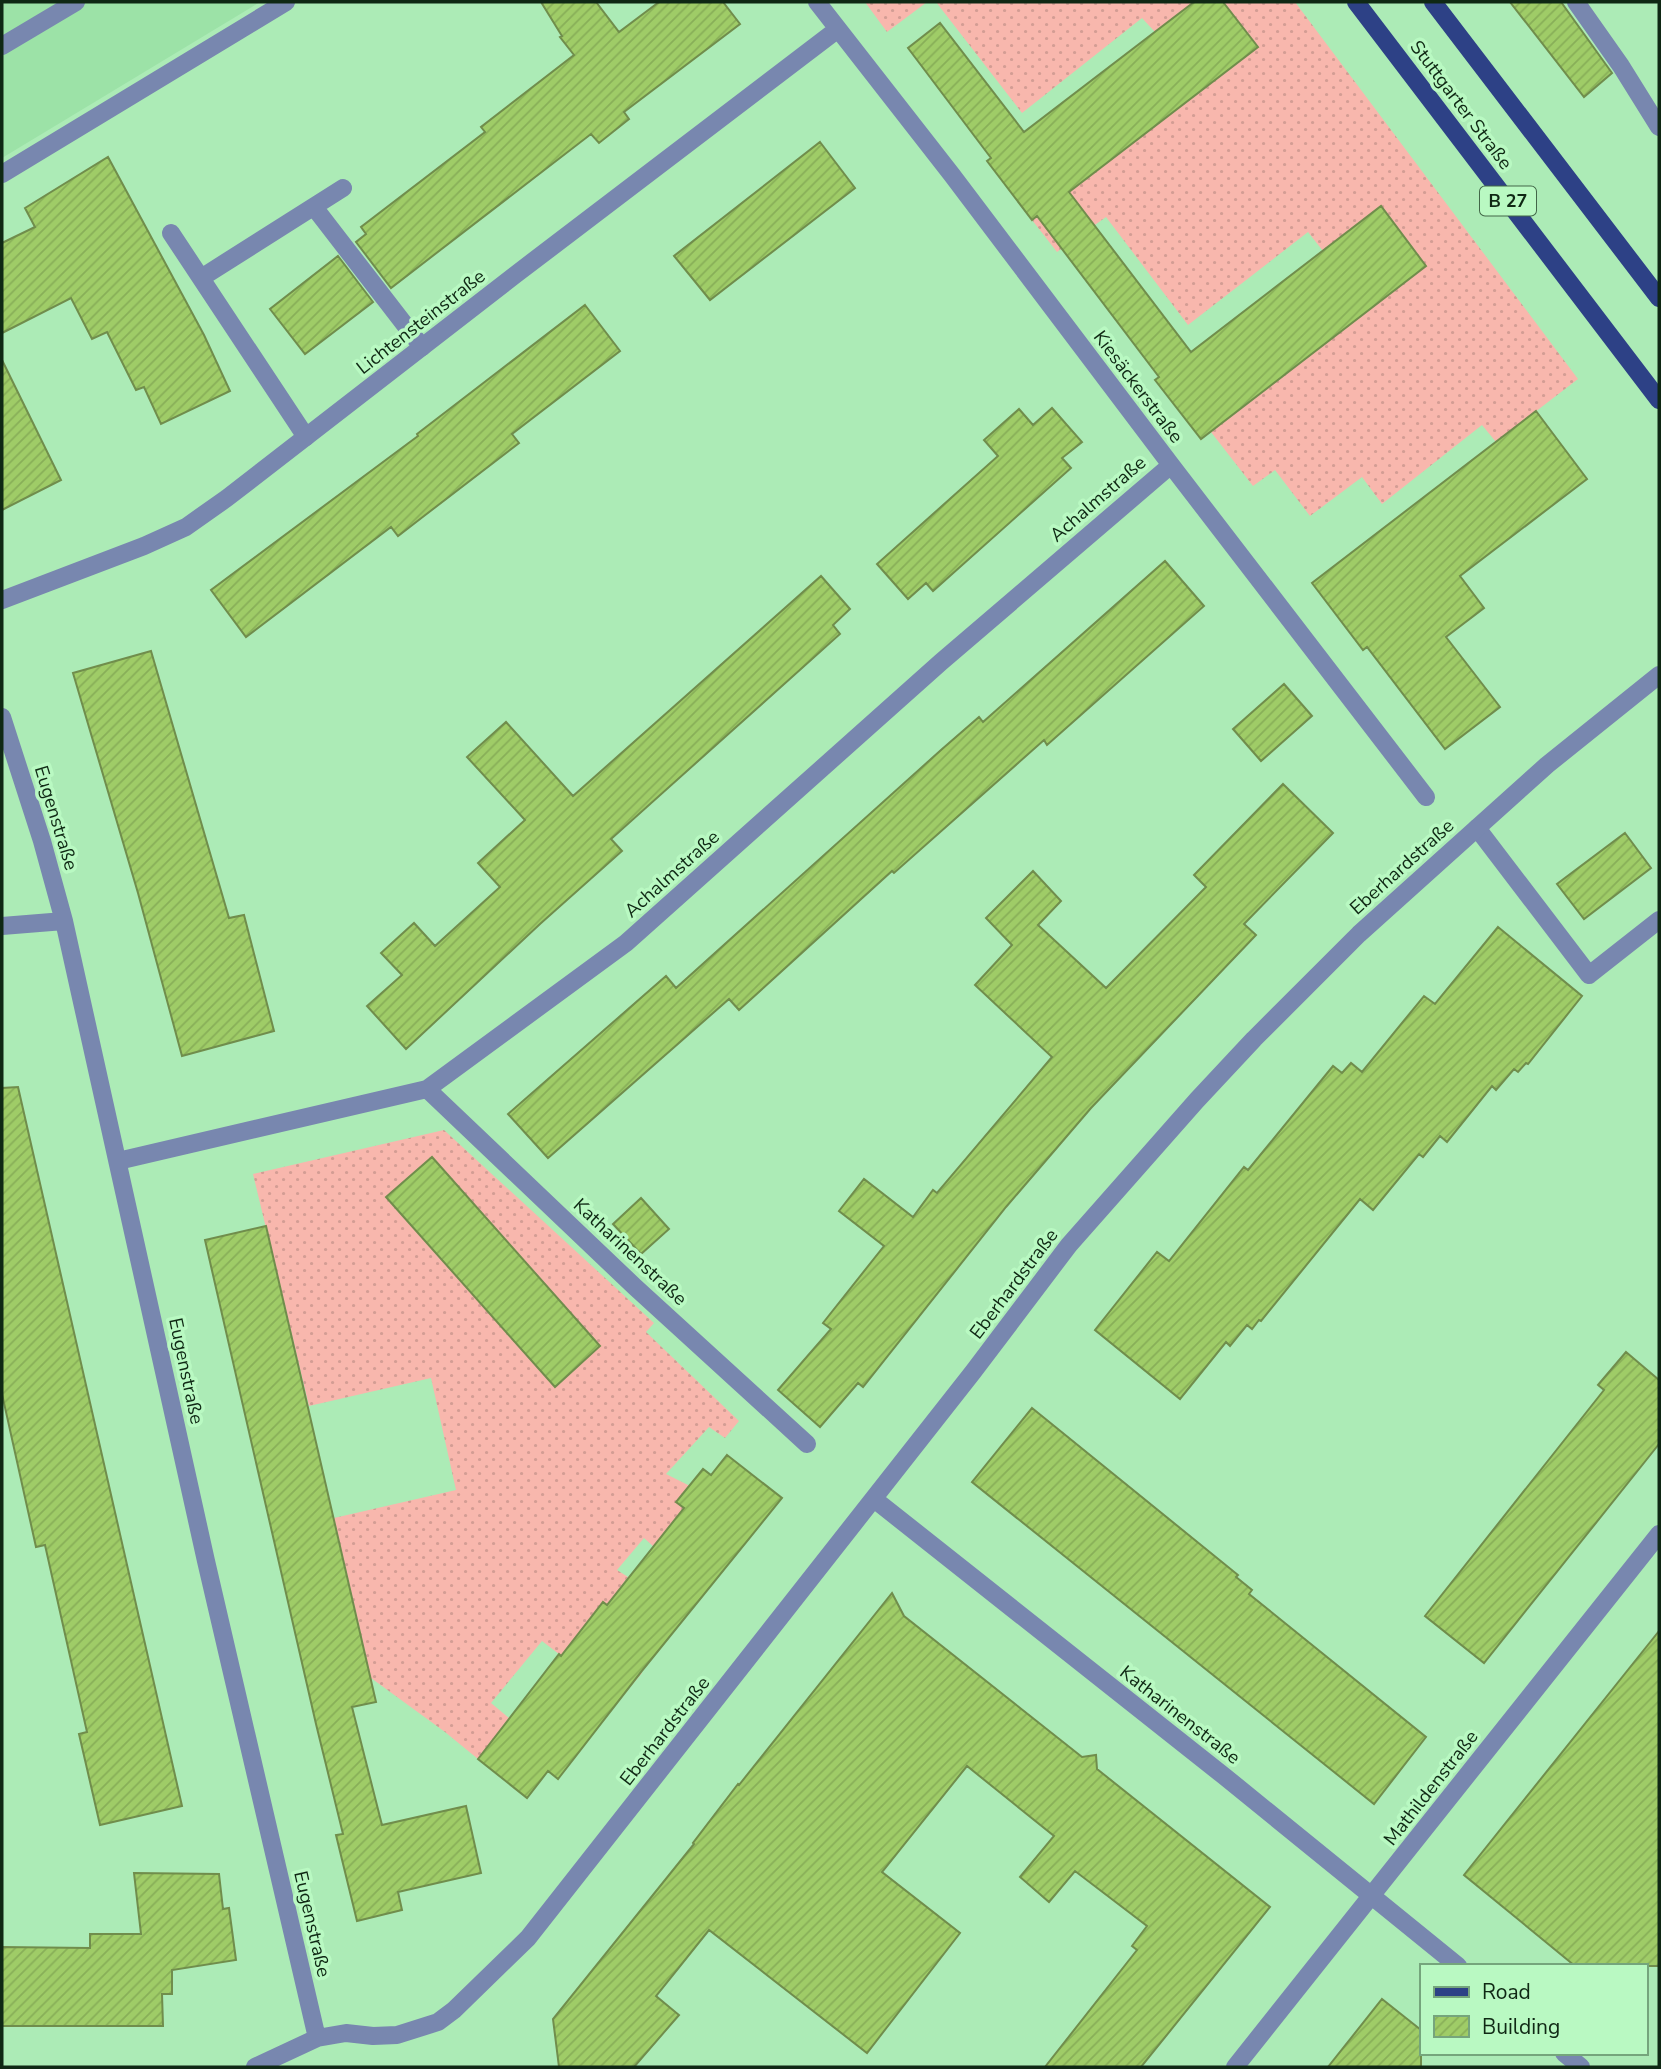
<svg xmlns="http://www.w3.org/2000/svg" width="1661" height="2069" font-family="'Nunito Sans',sans-serif">
  <defs>
    <pattern id="grass-dots" width="8" height="8" patternUnits="userSpaceOnUse" patternTransform="scale(1.75)"><rect width="8" height="8" fill="#f8b7ad"/><path d="M2 2h.1M6 6h.1" fill="none" stroke="#d39d94" stroke-width="1.8" stroke-linecap="round"/></pattern>
    <pattern id="building-hatch" width="6" height="6" patternUnits="userSpaceOnUse" patternTransform="scale(1.75)"><rect width="6" height="6" fill="#9fcc67"/><path d="M-1 1l2-2M0 6l6-6M5 7l2-2" fill="none" stroke="#88af58"/></pattern>
  </defs>
  <rect width="100%" height="100%" fill="#acebb6"/>
  <!-- built -->
  <path fill="#9ce2a7" d="M2,2H260L2,158Z"/>
  <!-- grass -->
  <path fill="url(#grass-dots)" d="M865,2H927L887,32Z
    M936,2H1194L1155,32L1142,18L1022,113Z
    M1223,2H1295L1578,379L1496,442L1482,425L1382,504L1362,477L1310,516L1275,470L1253,486L1211,432L1426,266L1381,206L1323,251L1308,232L1188,325L1106,217L1057,252L1032,220L1257,47Z
    M444,1130L654,1323L646,1332L739,1421L725,1438L709,1427L666,1474L690,1486L684,1508L654,1547L644,1538L617,1570L628,1577L607,1605L603,1602L585,1627L642,1673L614,1706L572,1664L542,1641L491,1703L509,1718L478,1759L445,1732L371,1678L334,1518L456,1490L431,1378L309,1406L253,1174Z"/>
  <!-- building -->
  <path fill="url(#building-hatch)" stroke="#708d4c" stroke-width="2" d="M541,2H596L619,32L659,2H723L740,24L624,112L629,119L599,143L591,134L391,288L356,242L366,234L361,227L485,132L481,127L574,55L560,37L562,36Z
    M1194,2H1223L1258,47L1069,192L1191,352L1381,206L1426,266L1201,439L1155,380L1159,377L1037,216L1032,220L987,161L991,158L908,48L940,23L1024,132Z
    M1510,2H1561L1612,73L1584,97Z
    M820,142L855,188L710,300L674,256Z
    M108,157L204,335L230,391L161,424L144,387L136,390L107,332L92,339L71,298L2,333V243L35,227L25,208Z
    M338,256L373,302L305,354L270,309Z
    M585,305L620,351L512,434L519,443L424,516L398,536L391,527L246,637L211,590L418,436L417,434Z
    M2,360L61,480L2,510Z
    M1052,408L1082,442L1062,458L1071,468L933,591L926,583L908,599L877,564L998,456L984,440L1019,409L1033,425Z
    M1536,411L1587,479L1460,576L1484,608L1446,637L1500,707L1445,749L1367,647L1363,650L1312,583Z
    M1165,561L1204,606L1047,745L1044,740L894,873L892,871L739,1010L729,999L548,1158L508,1114L666,976L676,988L941,750L979,717L983,722Z
    M821,576L850,609L833,625L840,634L611,839L622,851L540,924L406,1049L367,1006L402,975L381,953L414,923L435,946L500,887L478,863L525,820L467,757L506,722L573,796Z
    M151,651L229,918L244,915L274,1031L182,1056L138,893L73,673Z
    M1284,684L1312,716L1261,761L1233,729Z
    M1283,784L1333,833L1244,924L1256,935L1091,1108L1006,1207L863,1387L858,1383L820,1427L778,1390L831,1329L823,1323L884,1246L839,1211L864,1179L913,1217L933,1190L937,1193L1052,1057L975,985L1012,945L986,918L1033,871L1061,901L1038,925L1106,988L1206,887L1194,875Z
    M1625,833L1651,868L1584,919L1557,884Z
    M1498,927L1582,996L1528,1064L1526,1063L1518,1072L1514,1069L1496,1090L1492,1086L1447,1142L1440,1136L1423,1157L1419,1154L1373,1210L1360,1199L1261,1321L1259,1320L1252,1329L1247,1325L1230,1346L1226,1342L1180,1399L1095,1330L1157,1252L1169,1261L1244,1167L1248,1170L1333,1066L1342,1073L1351,1063L1362,1072L1424,996L1435,1004Z
    M18,1087L182,1806L100,1825L79,1734L87,1732L45,1545L36,1547L2,1394V1088Z
    M432,1157L600,1346L555,1387L386,1197Z
    M641,1198L669,1229L641,1254L613,1224Z
    M266,1226L376,1702L352,1707L382,1825L466,1806L481,1873L398,1892L402,1910L357,1921L336,1835L343,1834L316,1724L205,1240Z
    M1626,1352L1659,1380V1444L1484,1663L1425,1616L1604,1390L1598,1385Z
    M1032,1408L1238,1575L1236,1577L1252,1590L1249,1594L1426,1737L1374,1804L972,1482Z
    M727,1455L782,1498L641,1672L558,1779L548,1771L527,1798L478,1759L559,1654L561,1656L603,1602L607,1605L684,1508L676,1502L703,1469L711,1475Z
    M892,1593L904,1616L1082,1757L1096,1755L1097,1769L1270,1907L1141,2067H1045L1137,1950L1132,1946L1147,1926L1075,1871L1049,1902L1020,1877L1054,1836L967,1766L882,1872L960,1933L867,2053L709,1930L656,1996L679,2015L634,2067H559L553,2019L694,1844L693,1843L738,1784L739,1785Z
    M1659,1631V1966H1575L1464,1875Z
    M134,1873L219,1874L223,1909L229,1908L236,1960L172,1970V1994H162L163,2026H2V1947L90,1948V1934H141Z
    M1382,1999L1421,2030V2067H1328Z"/>
  <g fill="none" stroke-linecap="round" stroke-linejoin="round">
    <!-- service -->
    <path stroke="#7887af" stroke-width="18" d="M2,46L76,2
      M2,174L286,2
      M314,207L422,347
      M171,233L306,437
      M201,278L343,188
      M1477,828L1589,975L1659,920"/>
    <!-- minor -->
    <path stroke="#7887af" stroke-width="18" d="M817,2L952,175L1171,465L1426,797
      M1576,2L1621,66L1659,127
      M2,600L144,546L186,527L227,498L515,275L838,29
      M2,717L42,841L64,921L206,1561L317,2038
      M2,926L64,921
      M427,1089L635,1287L807,1444
      M118,1161L427,1089L626,943L941,662L1171,465
      M874,1499L1224,1776L1458,1966
      M1564,2053L1581,2067
      M255,2067L317,2038L346,2033L373,2036L397,2035L438,2022L454,2010L528,1938L973,1372L1069,1245L1197,1100L1254,1039L1359,934L1547,765L1659,675
      M1235,2067L1659,1534"/>
    <!-- primary -->
    <path stroke="#2d4186" stroke-width="18" d="M1356,2L1659,400
      M1433,2L1659,298"/>
  </g>
  <g text-anchor="middle" dominant-baseline="central" stroke-width="7" stroke-linejoin="round" paint-order="stroke">
    <!-- shield labels -->
    <rect fill="#b9f9c2" stroke="#426748" stroke-width="2" x="1480" y="186.5" width="56" height="29" rx="5"/>
    <g font-size="18" font-weight="bold" fill="#0f2814">
      <text x="1508" y="201">B 27</text>
    </g>
    <!-- street labels -->
    <g font-size="19" fill="#0f2814" stroke="#b9f9c2">
      <text transform="translate(1461 105) rotate(53)">Stuttgarter Straße</text>
      <text transform="translate(421 322) rotate(-38)">Lichtensteinstraße</text>
      <text transform="translate(1138 387) rotate(53)">Kiesäckerstraße</text>
      <text transform="translate(1098 499) rotate(-41)">Achalmstraße</text>
      <text transform="translate(56 818) rotate(73)">Eugenstraße</text>
      <text transform="translate(1402 867) rotate(-42)">Eberhardstraße</text>
      <text transform="translate(672 874) rotate(-42)">Achalmstraße</text>
      <text transform="translate(630 1252) rotate(43)">Katharinenstraße</text>
      <text transform="translate(1014 1284) rotate(-53)">Eberhardstraße</text>
      <text transform="translate(186 1371) rotate(78)">Eugenstraße</text>
      <text transform="translate(1180 1715) rotate(38)">Katharinenstraße</text>
      <text transform="translate(665 1731) rotate(-52)">Eberhardstraße</text>
      <text transform="translate(1431 1788) rotate(-52)">Mathildenstraße</text>
      <text transform="translate(312 1924) rotate(77)">Eugenstraße</text>
    </g>
  </g>
  <!-- border -->
  <rect width="1661" height="2069" fill="none" stroke="#0f2814" stroke-width="7"/>
  <!-- legend -->
  <rect x="1420" y="1964" width="228" height="91" fill="#b9f9c2" stroke="#75a57c" stroke-width="2"/>
  <rect x="1434" y="1987" width="35" height="10" fill="#2d4186" stroke="#75a57c" stroke-width="2"/>
  <text x="1482" y="1999" font-size="21" fill="#0f2814">Road</text>
  <rect x="1434" y="2016" width="35" height="21" fill="url(#building-hatch)" stroke="#75a57c" stroke-width="2"/>
  <text x="1482" y="2034" font-size="21" fill="#0f2814">Building</text>
</svg>
